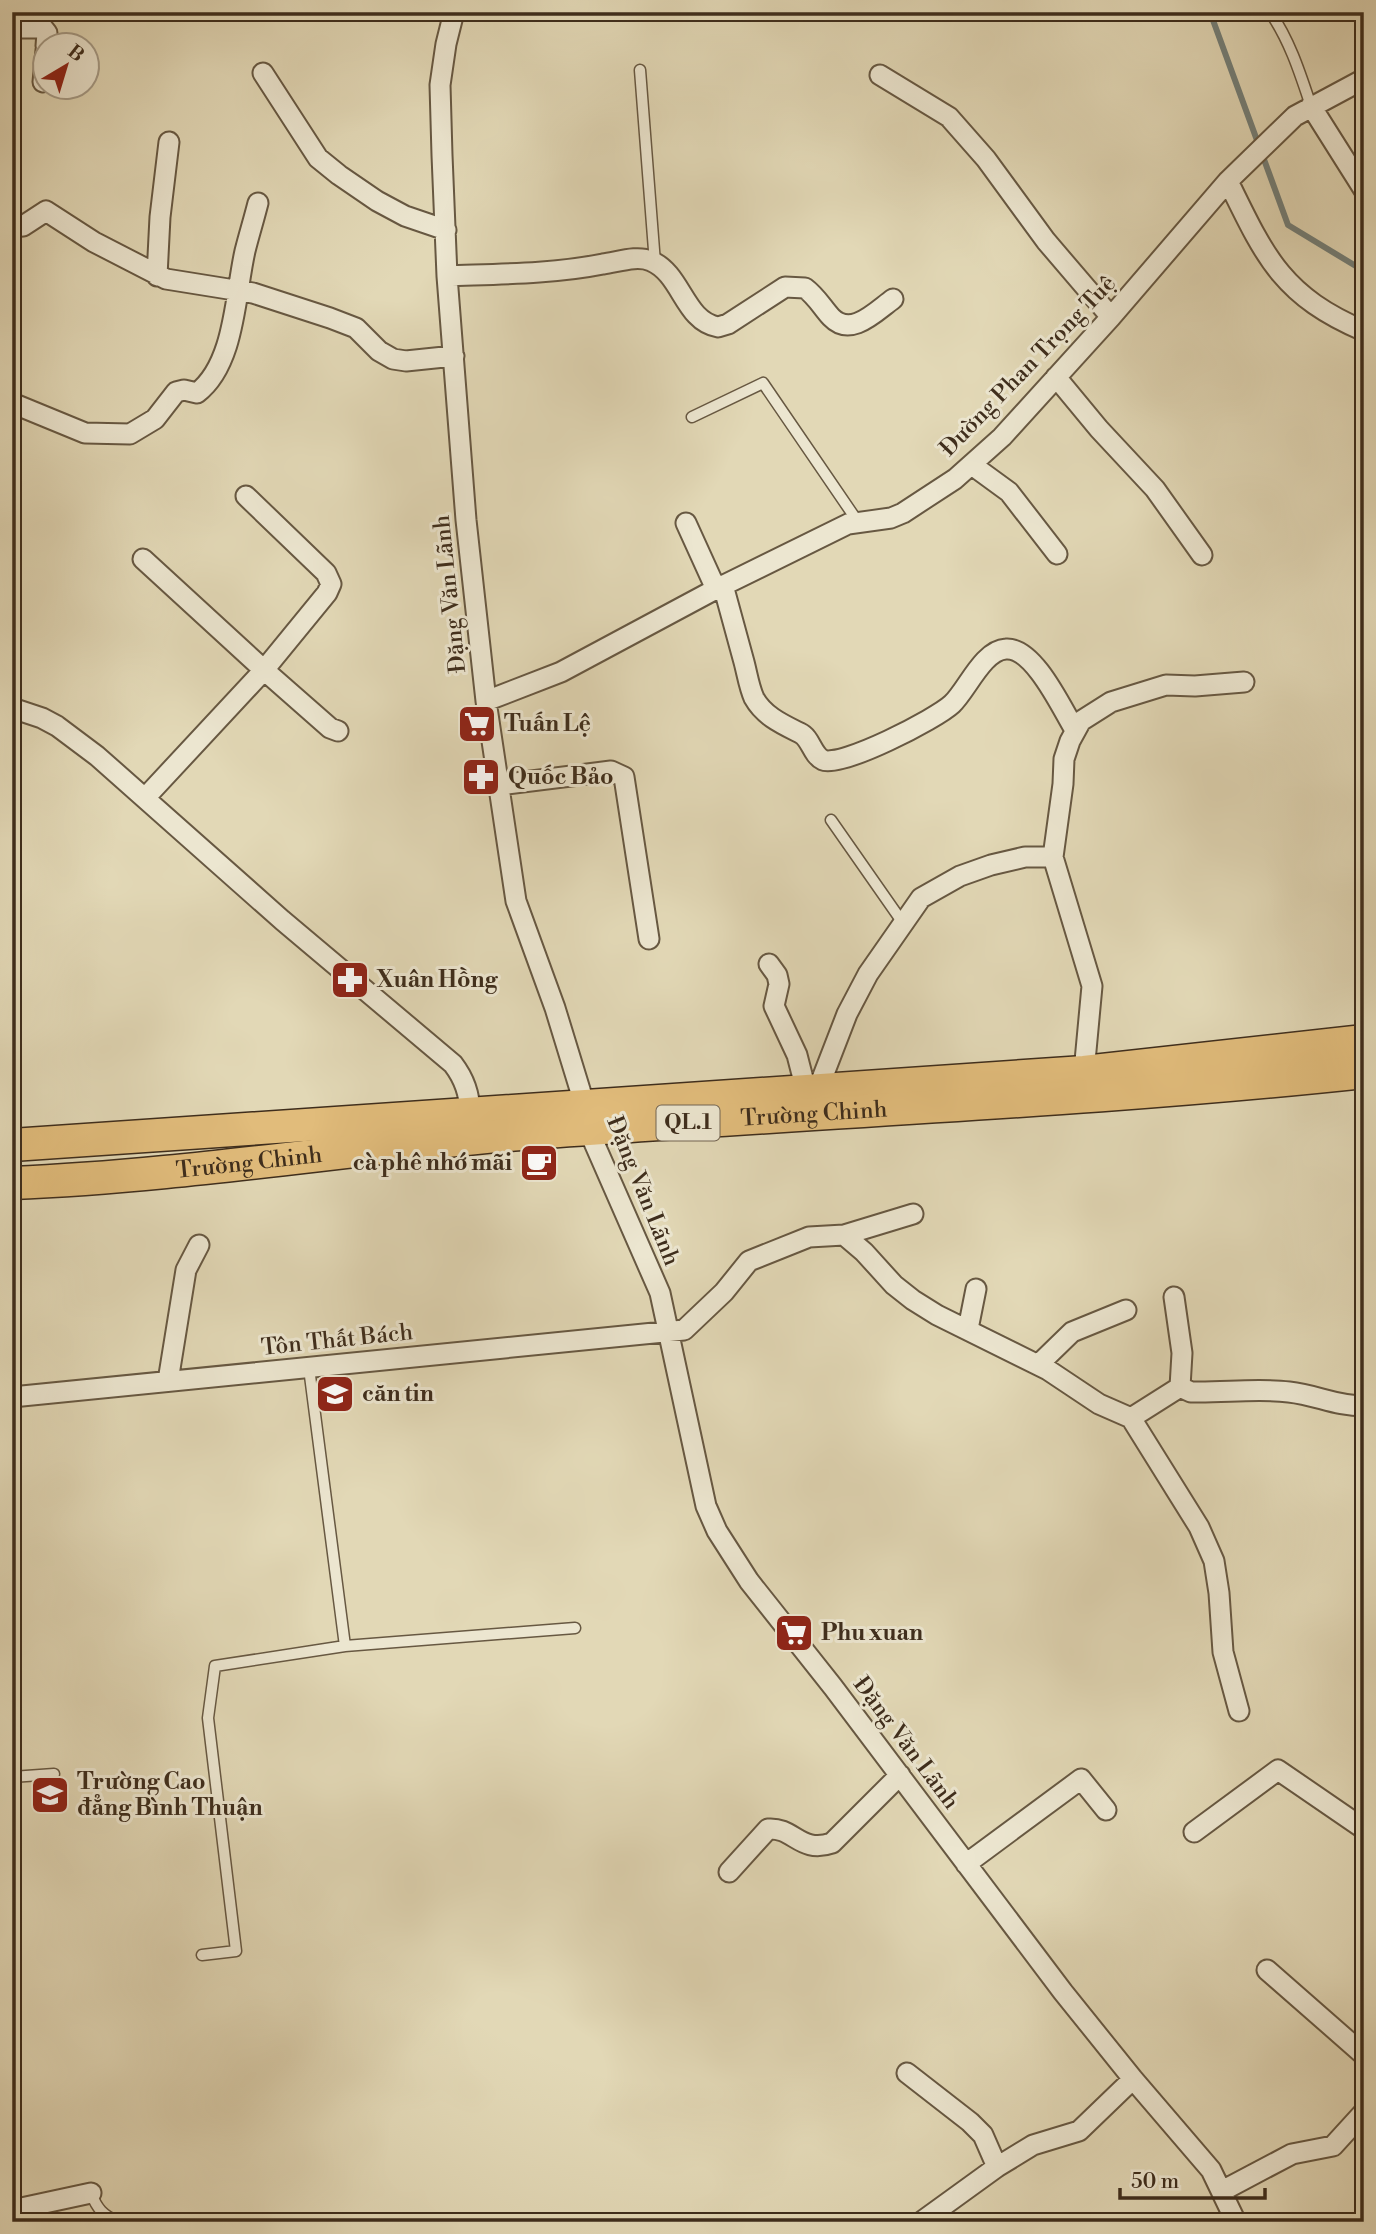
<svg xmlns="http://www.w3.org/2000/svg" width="1376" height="2234" font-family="'Libre Bodoni',serif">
  <rect width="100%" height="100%" fill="#e2d8b6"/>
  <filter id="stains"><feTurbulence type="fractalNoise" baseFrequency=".00286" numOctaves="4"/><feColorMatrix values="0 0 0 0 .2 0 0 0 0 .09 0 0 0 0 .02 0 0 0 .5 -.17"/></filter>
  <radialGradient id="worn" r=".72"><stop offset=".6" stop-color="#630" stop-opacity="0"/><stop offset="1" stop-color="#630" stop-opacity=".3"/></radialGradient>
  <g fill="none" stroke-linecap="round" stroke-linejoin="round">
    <!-- stream -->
    <path stroke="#74807a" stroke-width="6" d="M1210,12L1288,225L1364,271"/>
    <defs>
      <path id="service" d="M1270,12C1290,41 1300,73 1311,106
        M640,70L655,263
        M692,417L763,383L858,522
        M831,820L903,923
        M345,1646L575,1628
        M12,1777L54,1774
        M202,1955L236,1951L208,1718L215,1666L345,1646L309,1368
        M91,2193C97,2209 103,2215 118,2222"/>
      <path id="minor" d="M454,12L446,44L440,85L442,155L447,276L466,520L486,701L516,901L555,1008L585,1106L588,1129L660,1293L706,1506L717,1531L749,1581L833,1687L1063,1992L1133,2079L1211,2170L1236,2222
        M12,28H43L47,33L46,46
        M263,73L318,158L339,175L377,201L405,216L446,230
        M880,75L949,117L986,159L1046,241L1111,317
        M43,82L46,50
        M1311,106L1364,190
        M1228,181C1265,257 1282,296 1364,331
        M12,227L23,226L46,211L94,242L166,279L253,293L330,318L356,328L379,351L393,359L406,361L454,356
        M157,276L160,217L169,142
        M447,276C499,274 553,274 603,264C618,262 637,255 651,261C682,274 684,321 718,327L728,324L785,287L805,288C816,296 822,307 831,317C851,338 875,312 893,299
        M1056,377L1099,429L1155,489L1202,555
        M12,403L85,433L130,434L155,419L176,392L184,390L197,393C235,364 235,295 245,251C249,235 254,219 258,203
        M972,465L1009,492L1057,554
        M686,523L716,589
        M143,559L264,670L330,728L338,731
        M723,585C730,611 737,636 744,662C747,673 749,687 754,698C764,716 782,724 800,733C811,738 812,755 823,760C841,768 936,719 952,704C967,690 983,650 1006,649C1034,647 1062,709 1075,730
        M486,701L561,672L716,589L848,524L891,518L903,513L955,479L1002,437L1111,317L1228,181L1295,116L1364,79
        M12,708L42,718L57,726L97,756L282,920L453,1064C466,1081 472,1102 469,1124
        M499,785L611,771L624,777L649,939
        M145,798L264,670L327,593L331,584L326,573L246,496
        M1053,857L1092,986L1084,1072
        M769,964L777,975L779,984L774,1006L797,1055L806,1090
        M818,1089L847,1014L868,974L921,898L960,876L991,865L1025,857H1053L1063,784L1064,759L1070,741L1081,721L1111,702L1166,685L1195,686L1244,682
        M844,1235L913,1214
        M1174,1297L1182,1353L1180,1387
        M968,1329L976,1289
        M1038,1365L1072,1332L1126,1310
        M168,1381L186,1270L199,1245
        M12,1397L684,1330L724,1292L749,1261L809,1237L844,1235L864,1252L894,1285L913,1300L937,1315L1048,1370L1099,1404L1131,1418L1199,1527L1214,1561L1219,1593L1223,1652L1239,1711
        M1131,1418L1180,1387L1191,1392C1223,1393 1257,1388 1289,1392C1317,1395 1335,1406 1364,1406
        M1194,1832L1278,1770L1364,1829
        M966,1864L1081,1779L1106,1810
        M729,1872L768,1829C794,1827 800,1854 832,1843L900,1775
        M1267,1970L1364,2055
        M907,2073L970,2122L983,2135L997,2167
        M1222,2191L1292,2154L1333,2146L1364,2112
        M12,2210L91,2193
        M921,2222L997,2167L1033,2145L1079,2131L1133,2079"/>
      <g id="trunk">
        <path d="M12,1145L1084,1072L1364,1041"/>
        <path id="s1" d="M12,1183C183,1176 351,1148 521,1134C802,1112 1084,1102 1364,1072"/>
      </g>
    </defs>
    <!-- service casing -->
    <use href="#service" stroke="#675842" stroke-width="13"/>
    <!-- minor casing -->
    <use href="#minor" stroke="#675842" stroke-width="23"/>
    <!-- trunk casing -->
    <use href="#trunk" stroke="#3e2d1c" stroke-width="35"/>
    <!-- service -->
    <use href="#service" stroke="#ece6d0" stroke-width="10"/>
    <!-- minor -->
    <use href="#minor" stroke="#ece6d0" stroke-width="19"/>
    <!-- trunk -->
    <use href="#trunk" stroke="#e1bc7b" stroke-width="32"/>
  </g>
  <!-- icons -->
  <defs>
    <symbol id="supermarket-square" viewBox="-11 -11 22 22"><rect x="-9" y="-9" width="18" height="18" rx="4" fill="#8f2418" stroke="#ece6d0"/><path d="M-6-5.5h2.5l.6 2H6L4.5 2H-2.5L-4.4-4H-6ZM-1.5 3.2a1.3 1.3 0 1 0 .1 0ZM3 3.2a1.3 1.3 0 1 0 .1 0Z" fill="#fff"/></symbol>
    <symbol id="pharmacy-square" viewBox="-11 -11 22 22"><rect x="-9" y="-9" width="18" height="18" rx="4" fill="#8f2418" stroke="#ece6d0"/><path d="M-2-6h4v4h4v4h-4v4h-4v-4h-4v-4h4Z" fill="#fff"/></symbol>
    <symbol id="cafe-square" viewBox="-11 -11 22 22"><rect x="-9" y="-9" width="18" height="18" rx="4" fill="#8f2418" stroke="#ece6d0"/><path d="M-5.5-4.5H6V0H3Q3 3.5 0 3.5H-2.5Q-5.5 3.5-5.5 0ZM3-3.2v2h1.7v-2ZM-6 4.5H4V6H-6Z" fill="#fff"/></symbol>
    <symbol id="school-square" viewBox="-11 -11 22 22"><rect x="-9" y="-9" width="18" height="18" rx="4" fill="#8f2418" stroke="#ece6d0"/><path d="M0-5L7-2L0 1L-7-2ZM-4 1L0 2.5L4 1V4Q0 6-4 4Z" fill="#fff"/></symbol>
    <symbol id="university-square" viewBox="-11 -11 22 22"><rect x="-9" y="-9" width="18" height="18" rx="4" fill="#8f2418" stroke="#ece6d0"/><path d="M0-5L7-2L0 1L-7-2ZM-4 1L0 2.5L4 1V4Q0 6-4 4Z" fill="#fff"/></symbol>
  </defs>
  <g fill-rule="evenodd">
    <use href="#supermarket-square" x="455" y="702" width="44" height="44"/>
    <use href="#pharmacy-square" x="459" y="755" width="44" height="44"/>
    <use href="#pharmacy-square" x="328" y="958" width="44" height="44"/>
    <use href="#cafe-square" x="517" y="1141" width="44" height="44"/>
    <use href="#school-square" x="313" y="1372" width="44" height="44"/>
    <use href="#supermarket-square" x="772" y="1611" width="44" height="44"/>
    <use href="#university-square" x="28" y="1773" width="44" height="44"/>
  </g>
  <g text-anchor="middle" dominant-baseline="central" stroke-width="6" stroke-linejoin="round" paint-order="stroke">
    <!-- shield labels -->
    <rect fill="#ece6d0" stroke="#726452" stroke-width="2" x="656.5" y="1105.5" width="63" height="35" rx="5"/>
    <g font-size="21" font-weight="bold" fill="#3e2d1c">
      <text x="688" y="1123">QL.1</text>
    </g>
    <!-- street labels -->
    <g font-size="23" fill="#3e2d1c" stroke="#ece6d0">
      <text transform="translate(1028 366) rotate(-46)">Đường Phan Trọng Tuệ</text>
      <text transform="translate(450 594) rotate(-96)">Đặng Văn Lãnh</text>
      <text stroke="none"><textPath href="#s1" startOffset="805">Trường Chinh</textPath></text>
      <text stroke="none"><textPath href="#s1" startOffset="238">Trường Chinh</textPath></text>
      <text transform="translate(643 1191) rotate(68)">Đặng Văn Lãnh</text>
      <text transform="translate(337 1340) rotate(-6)">Tôn Thất Bách</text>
      <text transform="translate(906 1743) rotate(53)">Đặng Văn Lãnh</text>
    </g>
    <!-- poi labels -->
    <g font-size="23" font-weight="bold" fill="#3e2d1c" stroke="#ece6d0" text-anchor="start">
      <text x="504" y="724">Tuấn Lệ</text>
      <text x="508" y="777">Quốc Bảo</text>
      <text x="377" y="980">Xuân Hồng</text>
      <text x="512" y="1163" text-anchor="end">cà phê nhớ mãi</text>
      <text x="362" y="1394">căn tin</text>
      <text x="821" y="1633">Phu xuan</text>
      <text x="77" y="1782">Trường Cao<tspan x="77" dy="26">đẳng Bình Thuận</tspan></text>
    </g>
  </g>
  <!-- margin -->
  <rect width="1376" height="2234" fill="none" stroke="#e2d8b6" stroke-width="42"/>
  <rect x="14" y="14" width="1348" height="2206" fill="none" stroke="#3e2d1c" stroke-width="3.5"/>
  <rect x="21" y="21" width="1334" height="2192" fill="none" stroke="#3e2d1c" stroke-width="2"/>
  <!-- north arrow -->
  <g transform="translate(66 66) rotate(38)"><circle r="33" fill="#ece6d0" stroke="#a69c88" stroke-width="2"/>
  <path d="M0-5L12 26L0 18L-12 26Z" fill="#8f2418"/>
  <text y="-10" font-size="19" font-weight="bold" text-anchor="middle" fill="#3e2d1c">B</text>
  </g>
  <!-- scale -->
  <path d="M1120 2188v10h145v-10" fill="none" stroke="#3e2d1c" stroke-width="3.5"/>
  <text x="1131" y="2188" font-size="21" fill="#3e2d1c" stroke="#ece6d0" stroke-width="5" paint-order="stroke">50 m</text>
  <rect width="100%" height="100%" filter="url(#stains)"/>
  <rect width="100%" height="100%" fill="url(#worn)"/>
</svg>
